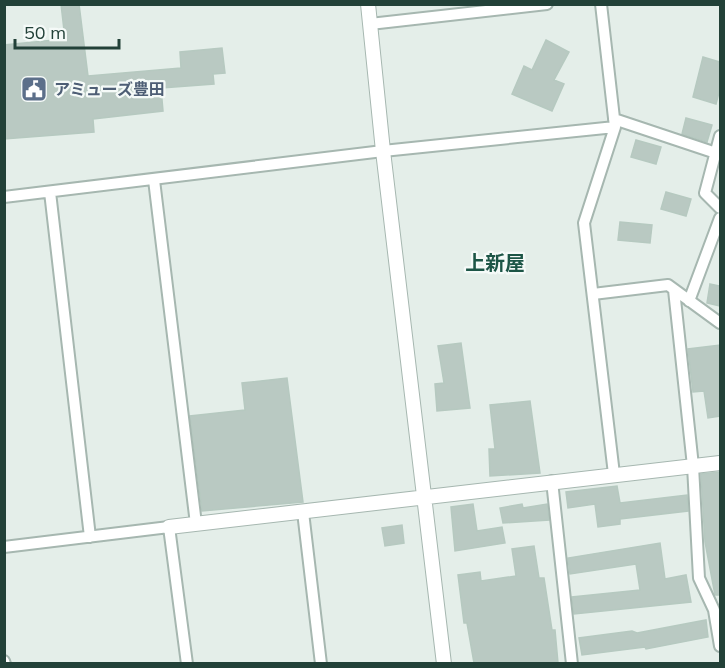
<svg xmlns="http://www.w3.org/2000/svg" width="725" height="668" font-family="Mulish,'Noto Sans JP',sans-serif">
  <rect width="100%" height="100%" fill="#e4eee9"/>
  <!-- building -->
  <path fill="#b9c9c2" stroke="#b6c9c0" stroke-width="1.5" d="M61,4H79L88,76L181,68L180,52L222,48L225,73L213,74L214,84L161,88L163,111L93,119L94,132L4,139V45L65,39Z
    M546,40L569,52L554,80L564,84L552,111L512,94L524,66L532,70Z
    M703,57L720,62V89L716,104L693,97Z
    M686,118L712,125L707,142L682,134Z
    M636,140L661,147L656,164L631,157Z
    M666,192L691,199L686,216L661,209Z
    M620,222L652,225L650,243L618,240Z
    M710,284L720,286V306L707,303Z
    M461,343L470,408L437,411L435,384L444,383L438,346Z
    M720,345V416L708,418L704,391L693,392L688,349Z
    M287,378L303,502L202,511L190,416L245,410L242,383Z
    M530,401L540,473L490,476L489,449H495L490,405Z
    M720,472V595H715L705,542L701,474Z
    M617,486L620,503L687,495L688,511L620,519V524L598,527L595,504L568,508L566,492Z
    M473,504L477,531L502,527L505,543L455,551L451,507Z
    M522,504L523,508L547,504L549,520L503,523L500,508Z
    M402,525L404,543L385,546L382,528Z
    M660,543L665,579L686,575L691,602L574,614L572,597L640,590L636,564L570,574L568,558Z
    M534,546L539,578H544L552,630H555L558,663H474L467,623H464L458,575L480,572L481,581L516,576L512,549Z
    M706,620L708,637L646,649L645,647L582,655L579,638L632,631L637,633Z"/>
  <g fill="none" stroke-linecap="round" stroke-linejoin="round">
    <defs>
      <path id="minor" d="M601,4L615,127L584,223L614,474
        M370,24L547,4
        M614,119L716,153
        M720,136L705,193L720,208
        M154,180L196,524
        M50,192L90,537
        M4,197L383,151L615,127
        M674,290L693,466L699,578L714,610L720,646
        M593,294L668,285L720,323
        M689,301L720,218
        M552,481L572,664
        M303,512L321,664
        M4,547L169,527L187,664
        M4,661L5,664"/>
      <path id="tertiary" d="M368,4L383,151L444,664
        M169,527L720,463"/>
    </defs>
    <!-- minor casing -->
    <use href="#minor" stroke="#a6b7b0" stroke-width="14"/>
    <!-- tertiary casing -->
    <use href="#tertiary" stroke="#a6b7b0" stroke-width="16"/>
    <!-- minor -->
    <use href="#minor" stroke="#fff" stroke-width="10"/>
    <!-- tertiary -->
    <use href="#tertiary" stroke="#fff" stroke-width="14"/>
  </g>
  <!-- icons -->
  <defs>
    <symbol id="civic-square" viewBox="-11 -11 22 22"><rect x="-9" y="-9" width="18" height="18" rx="4" fill="#5c6f8a" stroke="#f5faf8"/><path d="M-.6-6.5H3V-4.5H.6V-3L4-1V1h2V6H-6V1h2V-1L-.6-3ZM-1.2 2.5V6h2.4V2.5Z" fill="#fff"/></symbol>
  </defs>
  <g fill-rule="evenodd">
    <use href="#civic-square" x="19" y="74" width="30" height="30"/>
  </g>
  <g text-anchor="middle" dominant-baseline="central" stroke-width="4.5" stroke-linejoin="round" paint-order="stroke">
    <!-- service labels -->
    <g font-size="16" font-weight="bold" fill="#4e5e75" stroke="#f5faf8" text-anchor="start">
      <text x="54" y="89">アミューズ豊田</text>
    </g>
    <!-- quarter labels -->
    <g font-size="20" font-weight="bold" fill="#1c5546" stroke="#f5faf8">
      <text x="495" y="262">上新屋</text>
    </g>
  </g>
  <!-- border -->
  <rect width="725" height="668" fill="none" stroke="#224138" stroke-width="12"/>
  <!-- scale -->
  <path d="M15 39v9h104v-9" fill="none" stroke="#224138" stroke-width="3"/>
  <text x="24" y="39" font-size="18" fill="#224138" stroke="#f5faf8" stroke-width="4.5" paint-order="stroke">50 m</text>
</svg>
